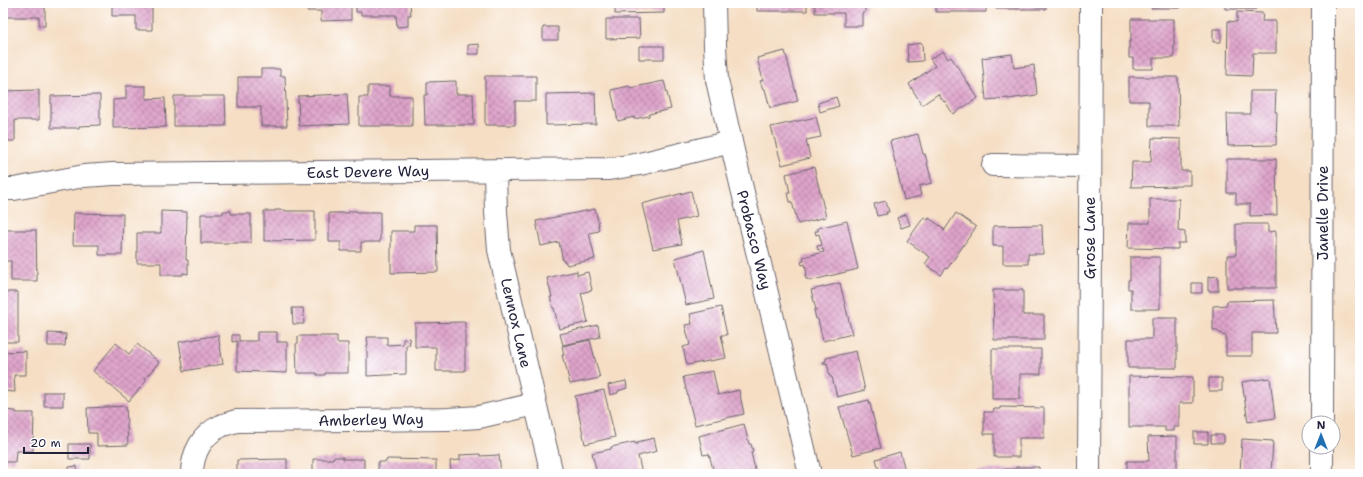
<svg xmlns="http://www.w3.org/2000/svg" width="1363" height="477" font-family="'Shantell Sans',sans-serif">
  <defs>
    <pattern id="building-cross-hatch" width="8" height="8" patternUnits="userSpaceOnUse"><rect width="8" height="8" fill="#dfa4cb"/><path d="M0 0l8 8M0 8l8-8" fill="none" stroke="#b485a6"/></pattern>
  </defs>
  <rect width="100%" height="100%" fill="#fff"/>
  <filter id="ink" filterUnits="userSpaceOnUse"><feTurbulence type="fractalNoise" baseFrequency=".025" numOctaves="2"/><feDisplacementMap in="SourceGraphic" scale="8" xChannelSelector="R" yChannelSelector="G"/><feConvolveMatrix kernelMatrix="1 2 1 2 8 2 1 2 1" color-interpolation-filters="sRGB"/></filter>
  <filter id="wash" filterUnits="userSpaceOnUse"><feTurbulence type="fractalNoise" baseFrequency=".012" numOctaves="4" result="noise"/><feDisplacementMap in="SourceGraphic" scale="16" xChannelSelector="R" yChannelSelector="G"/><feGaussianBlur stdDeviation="0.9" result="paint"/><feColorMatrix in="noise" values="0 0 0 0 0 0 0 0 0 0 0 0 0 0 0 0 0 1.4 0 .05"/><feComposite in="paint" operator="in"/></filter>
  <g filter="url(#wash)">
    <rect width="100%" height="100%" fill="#f5dec4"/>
    <g id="blocks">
      <!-- building -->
      <path fill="url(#building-cross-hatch)" d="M3,3H45V26H39V17H3Z
        M112,3H152V30H136V16H112Z
        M307,3H351V20L321,21V11H307Z
        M361,3H410L411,15H408V26L397,27L396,15H361V12H356V5H361Z
        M615,3H664V13L615,14Z
        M757,3H807V11H757Z
        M815,3H865V13H862V26H844V13H815Z
        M936,3H986V12H936Z
        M996,3H1046V9H996Z
        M1151,3H1180V8H1151Z
        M1225,3H1256V9H1225Z
        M1237,12L1263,13L1262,21H1276V53H1253L1252,76L1227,75L1228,21L1237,22Z
        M606,19H639L640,38L606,39Z
        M1131,19H1174V58H1153V69H1133V58H1129V41H1131Z
        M543,27H558V40H543Z
        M1213,29H1221V42H1213Z
        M922,43L923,61L908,62L907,45Z
        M479,44V54H468V45Z
        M639,46H664V59H639Z
        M785,51L798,101L770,108L765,89H763L760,81L763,80L757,58Z
        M943,51L948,59L951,57L978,98L953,114L945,101L944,102L938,94L922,105L909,84L935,66L930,59Z
        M1012,54L1014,68L1034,65L1037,95L1008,99V98L986,100L982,58Z
        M261,69H280V76H285L287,126H261V107H238V77H261Z
        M485,76H536V101H515V125H485Z
        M1129,77H1178L1179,126H1149V101H1129Z
        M456,81V94H473L474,125H425L424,95H427V82Z
        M664,81L671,109L649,114V116L634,119V117L618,121L611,90L629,86L630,88Z
        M126,86H146V99L165,98L166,127L113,128V100L126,99Z
        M368,86H390V96H412V126H359V97H368Z
        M39,90V120H15V141H3V91Z
        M1250,91H1276L1275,112H1277L1276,145L1228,146L1227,114H1250Z
        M595,93L596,124L546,125V94Z
        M347,94L349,124L299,126L298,96Z
        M100,95V125L79,126V128H51V96Z
        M174,96H225L226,126H174Z
        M836,97L839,106L820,112L818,103Z
        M816,117L821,137L806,140L810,158L782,165L771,127Z
        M918,134L923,154H925L932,183L919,186L921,196L904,200L890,141Z
        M1152,138L1181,139V171H1190V185H1181V186L1131,187L1132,162H1151Z
        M1227,159H1276L1277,215L1250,216V204H1236V193H1227Z
        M814,167L826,217L798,224L792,202H790L788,193H790L786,174Z
        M691,191L697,216L677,221L682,244L653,249L642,204Z
        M1150,199H1179L1178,231L1185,232V243H1178V249L1128,248L1129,223H1150Z
        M886,201L889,212H886L887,214L877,216L874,204Z
        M595,209L599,225H598L599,231L589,233L595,259L567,265L565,261H563L559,242L541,246L536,221Z
        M275,210H285V211H315V240L264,241V211H275Z
        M161,211L187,212L186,260H188V274L183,273V275H161V263H137V233H161Z
        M223,211H231V214H251V243H201V214H223Z
        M349,211H357V212H380V242H361V251H341V242H329V213H349Z
        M74,213L123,214L122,255H99V245H73Z
        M956,213L976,227L947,269L946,268L941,275L925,264L930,257L907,241L924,217L928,220L929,218L943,228L944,231Z
        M906,214L910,225L901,228L897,218Z
        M847,221L858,269L809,281L808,279H806L805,275H807L805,264L802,265L801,262L804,261L803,257L824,252L823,249L818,250L817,246L822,245L819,234L816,235L815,231H818V228Z
        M1236,224H1268V232L1276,231V288H1227V255H1236Z
        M414,225H437L438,272L391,273V231H414Z
        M1042,225L1043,254H1028V264H1003V246H993V226Z
        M3,230H36L37,281H11V261H3Z
        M704,250L714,299L686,305L675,258Z
        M1130,257H1160V309H1131V289H1128V280H1130Z
        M1357,270H1360V287H1357Z
        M577,271V275L588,272L592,290L581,293L588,322L559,329L554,308H553L550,297H552L547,278Z
        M1218,276V291H1208V277Z
        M840,283L852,334L823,341L818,319H816L814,310H816L811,290Z
        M1192,283H1202V293H1192Z
        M993,290H1023V315H1044V340H994Z
        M3,292H18V342H3Z
        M1274,300L1276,333H1252V356H1226V335L1224,336L1216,330H1213V306L1227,305V301Z
        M721,307L727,335H721L726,358L687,365L683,347L690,345L685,325L692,324L690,314Z
        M292,308H303L304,324H293Z
        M1152,318H1177V368H1128V339H1152Z
        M465,322V371H436V347H415V323Z
        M598,325L600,337L563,345L560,334Z
        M257,332H277V342H287V373L237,371V341L232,342V335H239V341H257Z
        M48,333L66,334L65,346H48Z
        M218,335L223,364L184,371L179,342Z
        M298,336H337V343H348V373H325V375H317V373H297L296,344L298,343Z
        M367,337H387V345L403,344V339L409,338L410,345H406V374L367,376V345H368Z
        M590,340L600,378L570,384L565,363H564L562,355H564L562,346Z
        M116,343L129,354L137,344L159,362L145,379L146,381L129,401L93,371Z
        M992,349H1041V374H1020V399H992Z
        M26,351V375H14L15,392L3,391V352Z
        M856,351L865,390L837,397L832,377H830L827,363L823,364V362L826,361V358Z
        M713,371L718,395L739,390L744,414L695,425L683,377Z
        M1129,376L1193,377V403H1179V427H1174V431H1165V427H1129Z
        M1209,378H1222V391H1209Z
        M1270,378L1275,418L1248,422L1242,382Z
        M626,381L627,388L618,391V393L610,395L608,385Z
        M604,390L615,437L585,444L575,396Z
        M44,392H63V406H44Z
        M869,400L881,448L853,455L839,407Z
        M126,406L128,445L97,446V433H88L87,408Z
        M1000,407L1044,408V438H1019V457H994V434H984V412H993L994,409H1000Z
        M3,410L16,411V413H34L33,451H16L15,462H3Z
        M744,424L749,444H751L753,451L751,452L756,474H726L725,471L714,473L709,454L703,455L699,436Z
        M1194,432H1208V444H1194Z
        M1211,435H1224V443H1211Z
        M1177,436V470L1189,469V474H1127V461H1149L1148,437Z
        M654,438L657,451L638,456L642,474H593L597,473L592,453L611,449V447L635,442V444H638L637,442Z
        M1242,439L1273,441L1271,474H1230V472L1240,473Z
        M69,444H90V459H69Z
        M900,452L906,474H880L876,459Z
        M480,454V456L499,455L501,474H451L450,461L460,460V455Z
        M333,457H343V459H364V474H313V459H333Z
        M287,459V474H237V460Z
        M387,459L436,460V474H378V462H386Z
        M77,466L78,474H69V467Z
        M1016,467H1039V474H977V470L1016,469Z
        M5,472L35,473V474H5Z"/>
    </g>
  </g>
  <g filter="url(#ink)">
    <use href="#blocks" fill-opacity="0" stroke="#6c646b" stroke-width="1"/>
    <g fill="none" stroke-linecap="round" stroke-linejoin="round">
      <defs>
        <path id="street" d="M993,165L1090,166
          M495,171L496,212L499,250L552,474
          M3,189H14L84,176L113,174L609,169L640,164L731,142
          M1322,423L1323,3
          M192,474C192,454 202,434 221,426C225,424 231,423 236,421L448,419L479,417L535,404
          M1089,474L1091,3
          M1322,474V447"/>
        <path id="secondary" d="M714,3L715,46L717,80L731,142L810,474"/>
      </defs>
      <!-- street casing -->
      <use href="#street" stroke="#6c646b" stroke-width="24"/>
      <!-- secondary casing -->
      <use href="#secondary" stroke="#6c646b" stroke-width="24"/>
      <!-- street -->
      <use href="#street" stroke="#fff" stroke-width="22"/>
      <!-- secondary -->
      <use href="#secondary" stroke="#fff" stroke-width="22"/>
    </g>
  </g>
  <g text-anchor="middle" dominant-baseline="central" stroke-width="3.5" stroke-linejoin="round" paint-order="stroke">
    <!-- street labels -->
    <g font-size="15" fill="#22223b" stroke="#fff">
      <text transform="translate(368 172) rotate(-1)">East Devere Way</text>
      <text transform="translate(1323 213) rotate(-90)">Janelle Drive</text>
      <text transform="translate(1090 238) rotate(-90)">Grose Lane</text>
      <text transform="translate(754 240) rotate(76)">Probasco Way</text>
      <text transform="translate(516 323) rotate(77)">Lennox Lane</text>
      <text transform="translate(371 420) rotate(-1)">Amberley Way</text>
    </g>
  </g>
  <!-- margin -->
  <rect width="1363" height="477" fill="none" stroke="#fff" stroke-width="16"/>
  <!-- north arrow -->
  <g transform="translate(1321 435)"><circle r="19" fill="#ffffff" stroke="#a7a7b1"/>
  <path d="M0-3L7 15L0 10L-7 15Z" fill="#1f6fb2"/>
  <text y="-6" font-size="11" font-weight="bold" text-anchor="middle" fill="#22223b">N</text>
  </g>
  <!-- scale -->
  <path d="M24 447v6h64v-6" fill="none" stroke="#22223b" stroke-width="2"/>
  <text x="30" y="447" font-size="12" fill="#22223b" stroke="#ffffff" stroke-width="3" paint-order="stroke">20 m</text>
</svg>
